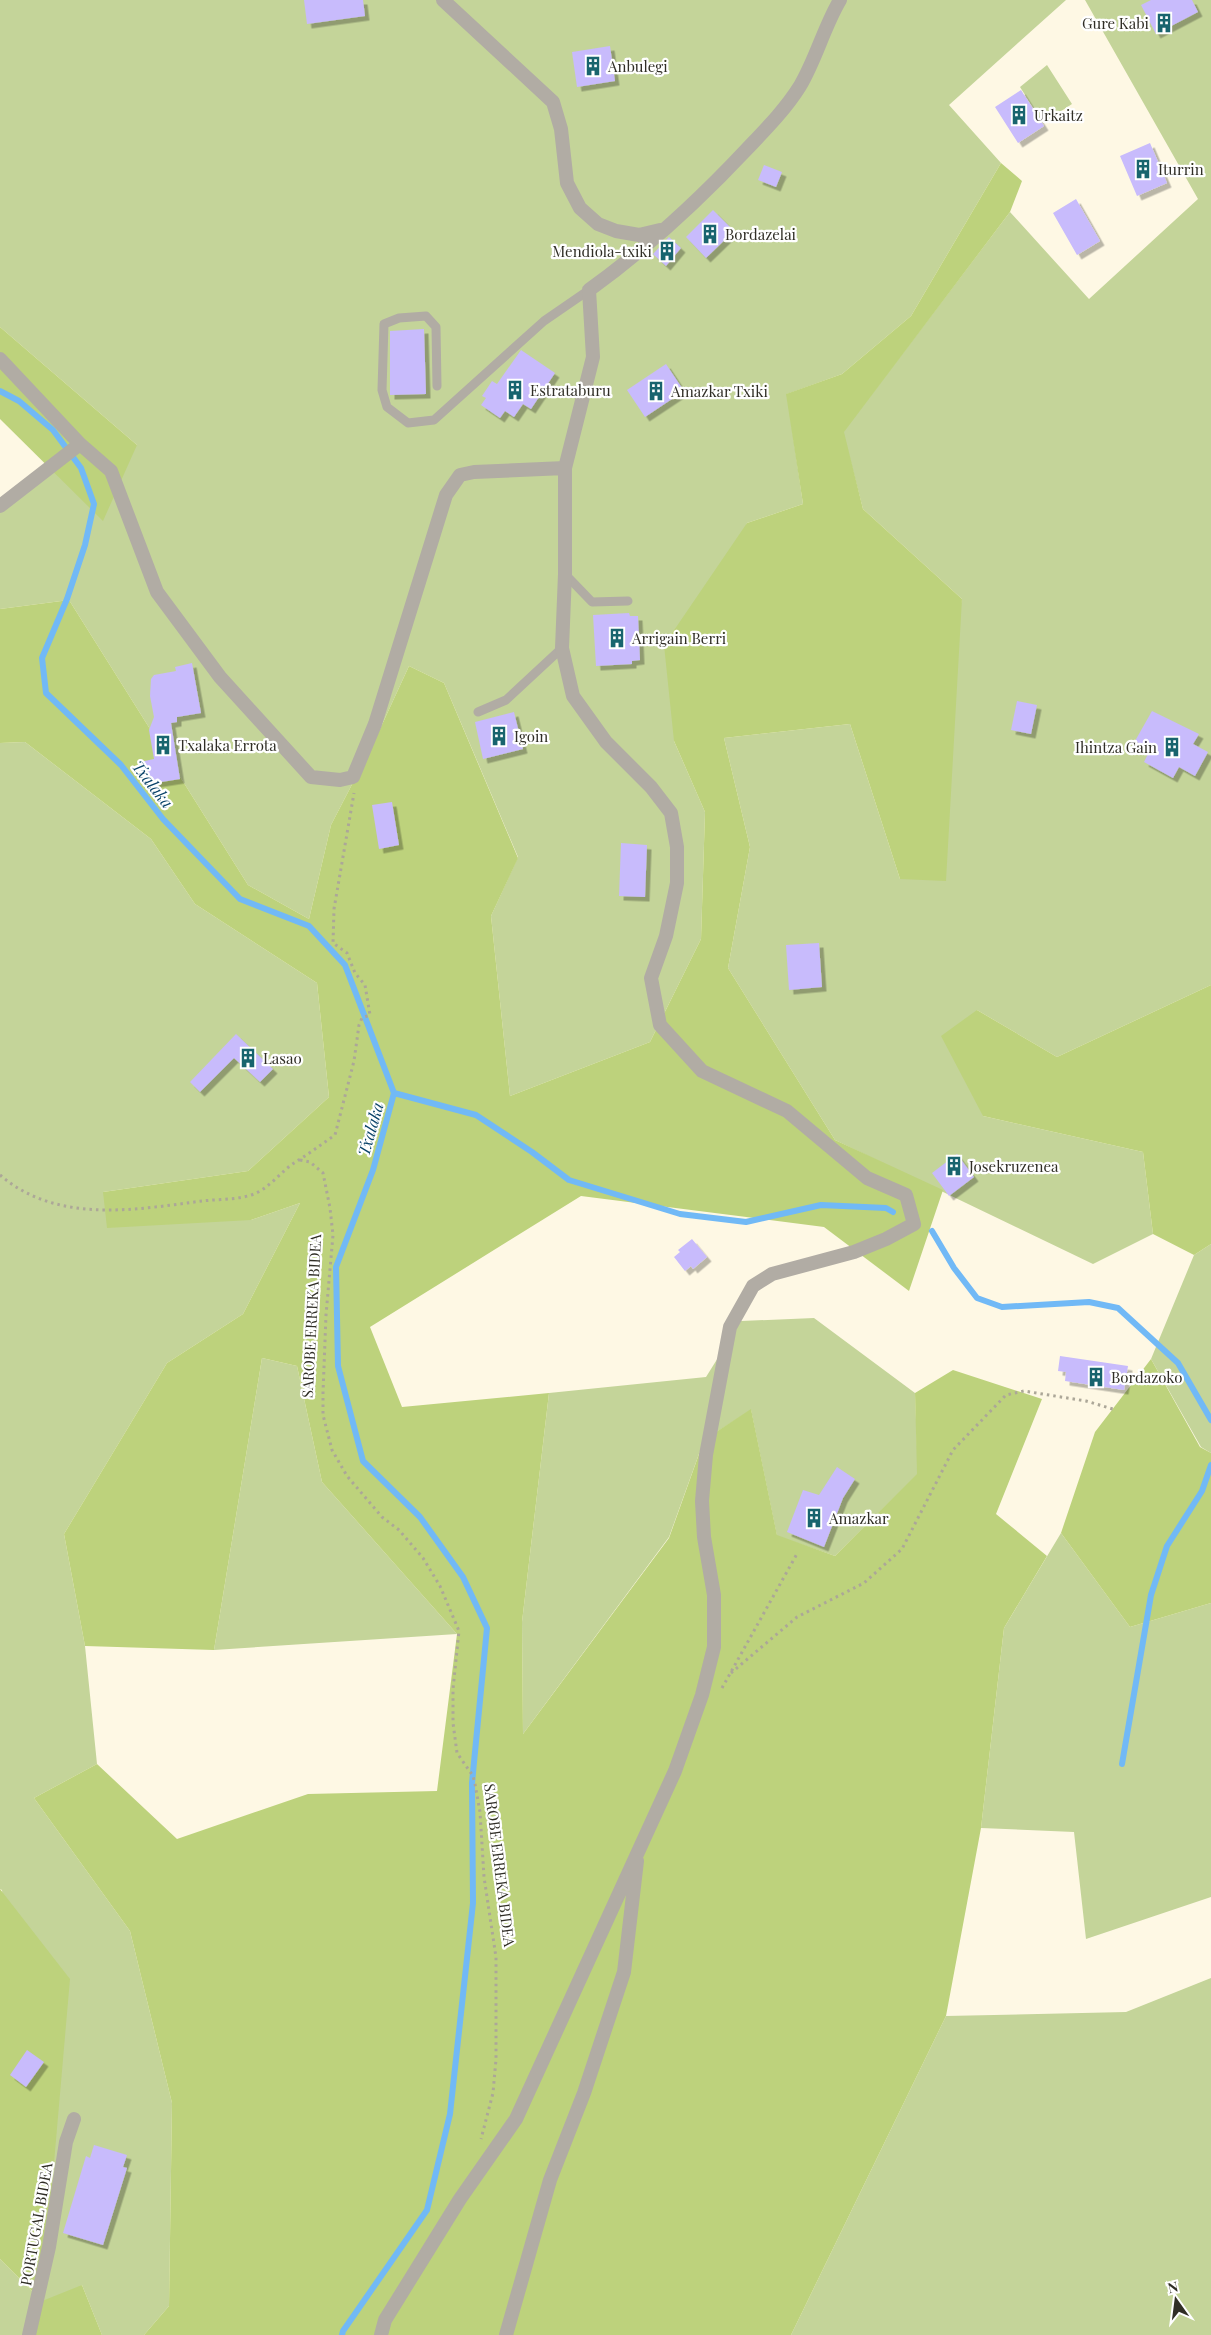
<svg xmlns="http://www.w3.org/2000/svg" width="1211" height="2335" font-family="'Playfair Display',serif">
  <defs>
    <filter id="shadow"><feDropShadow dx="4.5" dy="4.5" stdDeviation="0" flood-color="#0004"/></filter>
  </defs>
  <rect width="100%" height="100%" fill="#fef8e4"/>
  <!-- green -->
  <path fill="#c4d499" d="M0,0H1066L949,105L1001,163L911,316L842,374L787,394L803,504L747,523L674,741L705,812L701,939L650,1042L510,1096L491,916L518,857L444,683L409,666L374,742L331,825L309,919L248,885L69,600L0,609V499L46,465L137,445L0,327Z
    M1085,0H1211V985L1057,1057L977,1010L983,1116L1143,1152L1153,1234L1093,1264L835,1140L728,968L750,847L724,738L850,724L900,879L962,599L863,509L843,432L1010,212L1089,299L1198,199Z
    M1047,65L1072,104L1043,123L1020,87Z
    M25,742L151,839L195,904L317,983L329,1097L248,1171L103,1192L251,1220L300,1203L243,1314L167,1363L64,1534L85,1646L97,1764L34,1798L130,1931L172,2103L169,2306L144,2335H102L82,2285L33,2335H0V2259L41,2300L2,1890L0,1889V743Z
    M1211,1244V1453L1201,1447L1151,1359L1194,1255Z
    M814,1318L915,1393L918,1474L835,1556L777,1536L751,1410L704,1440L669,1537L523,1734L522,1622L549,1393L706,1377L741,1321Z
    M262,1358L297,1366L322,1482L457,1634L214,1650Z
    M1061,1533L1130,1627L1211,1603V1897L1086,1939L1074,1832L981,1828L1004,1628Z
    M1211,1978V2335H791L946,2016L1126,2012Z"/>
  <!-- forest -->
  <path fill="#bdd27c" d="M1001,163L1022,181L1010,212L844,432L863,509L962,599L946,881L900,879L850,724L724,738L750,847L728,968L835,1140L943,1190L909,1291L824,1227L581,1196L370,1327L402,1407L549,1393L522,1622L523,1734L669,1538L704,1440L751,1409L777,1535L835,1556L917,1474L915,1393L953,1370L1042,1399L996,1514L1047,1556L1004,1628L981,1828L946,2016L791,2335H144L169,2306L172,2103L130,1931L34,1798L97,1764L177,1839L308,1794L437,1791L457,1634L322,1482L297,1366L262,1358L214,1650L85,1646L64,1534L167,1363L243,1314L300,1203L251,1220L107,1228L103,1192L248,1171L329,1097L317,983L195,904L151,839L25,742L0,743V609L69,600L248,885L309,919L331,825L374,742L409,666L444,683L518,858L491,916L510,1096L650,1042L701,939L705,812L674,741L664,645L747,523L803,504L786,394L842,374L911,316Z
    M0,327L137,445L103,521L0,419Z
    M1211,985V1244L1194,1255L1153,1234L1143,1152L983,1116L941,1036L977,1010L1057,1057Z
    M1151,1359L1200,1447L1211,1453V1603L1130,1627L1061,1533L1095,1432Z
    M0,1889L70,1979L42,2301L82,2285L102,2335H33L42,2301L0,2259Z"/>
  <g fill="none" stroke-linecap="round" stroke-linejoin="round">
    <!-- stream -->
    <path stroke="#71b9f6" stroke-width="6" d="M0,391L19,401L53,430L81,468L94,504L85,545L67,599L42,658L46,693L121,765L163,819L240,899L309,926L345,965L394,1093L373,1170L336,1267L338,1366L363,1461L420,1517L463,1577L487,1628L472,1783L473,1903L450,2114L427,2210L343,2331L342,2335
      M394,1093L476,1115L532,1152L569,1180L680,1214L746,1222L821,1205L886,1208L893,1212
      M932,1231L954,1268L977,1298L1002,1307L1089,1302L1118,1308L1178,1363L1211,1420
      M1122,1764L1151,1595L1167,1546L1202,1491L1211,1465"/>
  </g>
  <!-- building -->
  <path fill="#c8bbfc" filter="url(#shadow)" d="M304,0H363L365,16L307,24Z
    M1151,0H1192L1198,12L1156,34L1141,5Z
    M610,46L615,81L577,87L572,52Z
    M1021,90L1044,126L1018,143L995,107Z
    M1150,143L1167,183L1137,196L1120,156Z
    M764,165L782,172L776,187L758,180Z
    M1076,199L1100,241L1077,255L1053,213Z
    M713,210L734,231L706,258L686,237Z
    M669,237L681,248L666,266L653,254Z
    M424,329L426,394L390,395V331Z
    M521,350L555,373L531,409L523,404L514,417L505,411L500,418L481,405L486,398L482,396L492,381L497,384Z
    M666,364L684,391L645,417L627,390Z
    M629,613L630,616H638L640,660L632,661V664L596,666L593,615Z
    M192,663L201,713L177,717V722L171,723L180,779L143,785L140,762L154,759L149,730L154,717L150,696L151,679L154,675L176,671L175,667Z
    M1017,701L1037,705L1031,734L1011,730Z
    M1152,711L1199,734L1193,744L1208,752L1195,776L1179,767L1173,778L1144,762L1150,750L1135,741Z
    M514,712L523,749L483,759L475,722Z
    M392,802L399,845L379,849L372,805Z
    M621,843L647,845L645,897L619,896Z
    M819,943L822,987L789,990L786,945Z
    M236,1034L273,1069L260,1082L234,1058L200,1092L190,1082Z
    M957,1154L974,1177L949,1196L932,1173Z
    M692,1239L707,1257L693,1269L691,1266L685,1271L674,1257L680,1252L678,1250Z
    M1060,1356L1128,1366L1124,1390L1065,1381L1066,1372L1058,1371Z
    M837,1467L855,1479L843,1498L824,1547L787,1532L803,1490L819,1495Z
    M27,2050L44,2062L26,2087L10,2075Z
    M94,2145L127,2155L123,2167L127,2168L103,2245L63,2233L86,2156L90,2158Z"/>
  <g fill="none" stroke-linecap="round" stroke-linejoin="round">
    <!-- path -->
    <path stroke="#aca798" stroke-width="3" stroke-dasharray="2.5 4" stroke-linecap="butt" d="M300,1160L310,1162L323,1173L330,1208L333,1235L326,1315L323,1393V1415L332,1450L347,1476L382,1517L399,1530L423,1558L440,1586L459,1631L453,1689V1723L457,1753L473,1776L475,1784L480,1812L484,1877L496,1957V2059L493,2093L481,2139
      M0,1175C57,1224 134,1210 202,1201C219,1199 238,1200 254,1194C271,1187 282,1170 297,1161C310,1153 322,1144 335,1135L354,1061L359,1025L362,1018L370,1015L365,985L355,973L347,953L333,943L334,909L354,793
      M731,1673L797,1617L864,1583L902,1549L953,1450L1006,1395L1024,1391L1086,1401L1116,1410
      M722,1688L798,1552"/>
    <!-- service -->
    <path stroke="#b1aca4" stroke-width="9" d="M437,386L436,327L426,316L399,318L384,324L382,390L387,407L408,423L434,420L544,321L589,290
      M565,574L592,602L628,601
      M478,712L506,700L562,648"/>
    <!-- minor -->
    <path stroke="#b1aca4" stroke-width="14" d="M443,0L553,102L561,129L567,183L580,208L598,224L616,231L639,235L660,230
      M0,359L80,444
      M0,506L80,444L111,471L157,592L220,677L311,777L340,780L353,777L375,724L446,495L460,475L474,472L565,468
      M29,2335L49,2247L66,2142L74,2119
      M381,2335L385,2320L460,2199L516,2119L675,1771L702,1695L714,1647V1595L704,1537L702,1501L706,1455L730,1327L753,1286L772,1274L854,1252L886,1239L914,1224L906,1195L867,1178L787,1111L702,1071L660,1025L651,978L666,936L677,883V847L671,813L651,787L606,742L573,696L562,648L565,574V468L593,357L589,290C646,249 698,201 746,150C765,130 785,110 800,86C816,59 824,27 840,0
      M506,2335L550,2180L584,2093L624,1972L637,1861"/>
  </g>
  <!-- icons -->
  <defs>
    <symbol id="building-bare" viewBox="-9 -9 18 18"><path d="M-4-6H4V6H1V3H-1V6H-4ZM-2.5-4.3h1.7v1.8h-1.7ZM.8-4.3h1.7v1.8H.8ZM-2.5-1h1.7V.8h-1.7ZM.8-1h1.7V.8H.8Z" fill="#18646e" stroke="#fff" stroke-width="2.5" paint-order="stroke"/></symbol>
  </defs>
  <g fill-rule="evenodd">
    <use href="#building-bare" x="1150" y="9" width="28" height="28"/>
    <use href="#building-bare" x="579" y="52" width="28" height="28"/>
    <use href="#building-bare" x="1005" y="101" width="28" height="28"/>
    <use href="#building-bare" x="1129" y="155" width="28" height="28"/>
    <use href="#building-bare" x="696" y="220" width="28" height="28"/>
    <use href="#building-bare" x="653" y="237" width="28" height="28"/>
    <use href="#building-bare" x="501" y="376" width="28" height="28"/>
    <use href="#building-bare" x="642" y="377" width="28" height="28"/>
    <use href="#building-bare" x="603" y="624" width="28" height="28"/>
    <use href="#building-bare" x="485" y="722" width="28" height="28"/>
    <use href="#building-bare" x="149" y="731" width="28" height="28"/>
    <use href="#building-bare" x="1158" y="733" width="28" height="28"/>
    <use href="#building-bare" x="234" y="1044" width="28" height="28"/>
    <use href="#building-bare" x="940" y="1152" width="28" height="28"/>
    <use href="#building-bare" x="1082" y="1363" width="28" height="28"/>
    <use href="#building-bare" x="800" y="1504" width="28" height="28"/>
  </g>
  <g text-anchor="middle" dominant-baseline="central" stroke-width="4.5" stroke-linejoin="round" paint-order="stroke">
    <!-- poi labels -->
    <g font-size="15" fill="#302e26" stroke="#fff" text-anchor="start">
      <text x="1149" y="23" text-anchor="end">Gure Kabi</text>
      <text x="608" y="66">Anbulegi</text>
      <text x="1034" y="115">Urkaitz</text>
      <text x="1158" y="169">Iturrin</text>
      <text x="725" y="234">Bordazelai</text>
      <text x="652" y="251" text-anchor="end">Mendiola-txiki</text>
      <text x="530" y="390">Estrataburu</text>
      <text x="671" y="391">Amazkar Txiki</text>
      <text x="632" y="638">Arrigain Berri</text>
      <text x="514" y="736">Igoin</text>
      <text x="178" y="745">Txalaka Errota</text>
      <text x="1157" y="747" text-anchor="end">Ihintza Gain</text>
      <text x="263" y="1058">Lasao</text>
      <text x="969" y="1166">Josekruzenea</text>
      <text x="1111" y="1377">Bordazoko</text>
      <text x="829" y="1518">Amazkar</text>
    </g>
    <!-- street labels -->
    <g font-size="15" fill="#302e26" stroke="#fff">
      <text transform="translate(311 1316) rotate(-87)">SAROBE ERREKA BIDEA</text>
      <text transform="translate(500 1865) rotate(83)">SAROBE ERREKA BIDEA</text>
      <text transform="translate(36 2224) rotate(-80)">PORTUGAL BIDEA</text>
    </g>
    <!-- water labels -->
    <g font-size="16" font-style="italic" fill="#094269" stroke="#fff">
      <text transform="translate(153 784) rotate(52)">Txalaka</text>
      <text transform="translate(370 1129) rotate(-74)">Txalaka</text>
    </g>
  </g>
  <!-- north arrow -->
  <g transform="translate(1176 2300) rotate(346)" stroke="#ffffff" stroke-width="4" paint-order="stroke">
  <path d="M0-4L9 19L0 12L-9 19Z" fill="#302e26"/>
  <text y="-8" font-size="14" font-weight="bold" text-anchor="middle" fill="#302e26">N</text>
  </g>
</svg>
